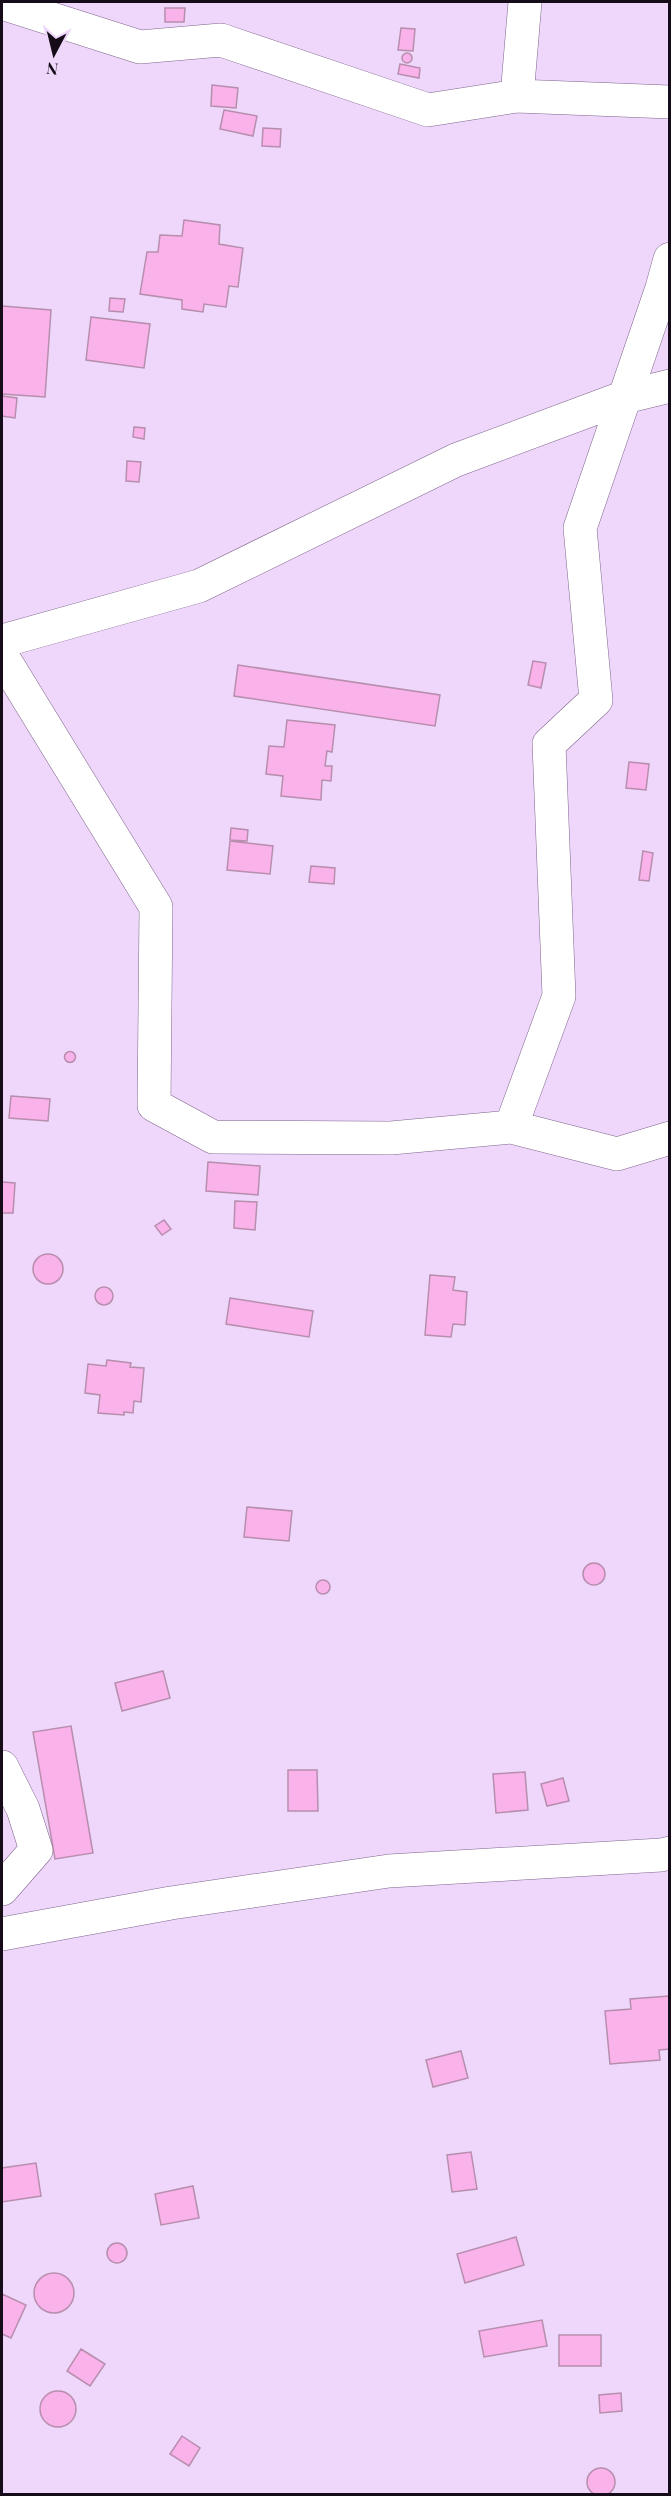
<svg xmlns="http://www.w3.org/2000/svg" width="671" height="2496" font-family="'Playfair Display',serif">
  <rect width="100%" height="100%" fill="#eed7fa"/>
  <!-- building -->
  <path fill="#fab2ea" stroke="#b78ead" stroke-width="1.5" d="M165,8H185L184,22H165Z
    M401,28L415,29L413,51L398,50Z
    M402 58a5 5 0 1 1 10 0a5 5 0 1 1-10 0Z
    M400,64L420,68L419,78L398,74Z
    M212,85L238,88L236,108L211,106Z
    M224,110L257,116L253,136L220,129Z
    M263,128L281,129L280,147L262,146Z
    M184,220L220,225L219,244L243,248L238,287L229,286L226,307L204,304L203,312L182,309V300L140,294L147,252H158L160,235L182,236Z
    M110,298L125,299L123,312L109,311Z
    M2,306L51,310L45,397L2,394Z
    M91,317L150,324L144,368L86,360Z
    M2,396L17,398L15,418L2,416Z
    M134,427L145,428L144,439L133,437Z
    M127,461L141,462L139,482L126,481Z
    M533,661L546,663L541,688L528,685Z
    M238,665L440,695L435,726L234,696Z
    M287,720L335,725L332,752L327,751L325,766H332L331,781L322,780L321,800L281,796L283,776L266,774L269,746L284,747Z
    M629,762L649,764L646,790L626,788Z
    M231,828L248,830L247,841L230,840Z
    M230,841L273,846L270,874L227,870Z
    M643,851L653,853L649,881L639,880Z
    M311,866L335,868L334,884L309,882Z
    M64.5 1057a5.5 5.5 0 1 1 11 0a5.5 5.5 0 1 1-11 0Z
    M11,1096L50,1099L48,1121L9,1118Z
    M208,1162L260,1166L258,1195L206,1191Z
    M2,1182L15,1183L13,1213H2Z
    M235,1201L257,1202L255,1230L234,1228Z
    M164,1220L171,1229L162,1235L155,1226Z
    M33 1269a15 15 0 1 1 30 0a15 15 0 1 1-30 0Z
    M430,1275L455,1277L453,1290L467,1292L465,1325L453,1324L451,1337L425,1335Z
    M95 1296a9 9 0 1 1 18 0a9 9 0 1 1-18 0Z
    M230,1298L313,1311L309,1337L226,1324Z
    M107,1360L131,1363L130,1367L144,1368L141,1402L134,1401L133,1413L124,1412V1415L98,1413L100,1395L85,1393L88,1364L106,1366Z
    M247,1507L292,1511L289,1541L244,1537Z
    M583 1574a11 11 0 1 1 22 0a11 11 0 1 1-22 0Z
    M316 1587a7 7 0 1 1 14 0a7 7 0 1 1-14 0Z
    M163,1671L170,1698L122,1711L115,1683Z
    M71,1726L93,1853L55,1859L33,1732Z
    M288,1770H317L318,1811H288Z
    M525,1772L528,1810L496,1813L493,1774Z
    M563,1778L569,1801L547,1806L541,1784Z
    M669,1996L670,2049L659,2050L660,2060L610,2064L605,2011L631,2009L630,1999Z
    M461,2051L468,2078L433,2087L426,2060Z
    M471,2152L477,2189L452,2192L447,2155Z
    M36,2163L41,2196L2,2202V2168Z
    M193,2186L199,2218L161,2225L155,2194Z
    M516,2237L524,2265L465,2283L457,2254Z
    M107 2253a10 10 0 1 1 20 0a10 10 0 1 1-20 0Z
    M34 2293a20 20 0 1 1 40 0a20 20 0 1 1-40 0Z
    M2,2294L26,2305L11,2338L2,2334Z
    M542,2320L547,2346L484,2357L479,2331Z
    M559,2335H601V2366H559Z
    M81,2349L105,2364L90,2386L67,2371Z
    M40 2409a18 18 0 1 1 36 0a18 18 0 1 1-36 0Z
    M621,2393L622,2411L600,2413L599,2395Z
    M182,2436L200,2448L189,2466L170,2454Z
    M587 2482a14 14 0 1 1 28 0a14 14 0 1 1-28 0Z"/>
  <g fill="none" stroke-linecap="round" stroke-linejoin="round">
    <defs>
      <path id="minor" d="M2,3L140,47L221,40L428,110L517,96L670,102
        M517,96L525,2
        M2,641L199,586L456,460L625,397L670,386
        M2,656L156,907L154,1105L213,1137L391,1138L511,1127L559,996L549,744L596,700L580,528L662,288L670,259
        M511,1127L617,1154L670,1138
        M2,1767L23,1809L36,1850L2,1889
        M2,1934L171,1903L389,1871L661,1855L670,1853"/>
    </defs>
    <!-- minor casing -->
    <use href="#minor" stroke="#7f658c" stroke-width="34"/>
    <!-- minor -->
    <use href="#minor" stroke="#fff" stroke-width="33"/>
  </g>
  <!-- border -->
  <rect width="671" height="2496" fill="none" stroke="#150b19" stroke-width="6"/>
  <!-- north arrow -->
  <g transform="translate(54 54) rotate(187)" stroke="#eed7fa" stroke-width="4.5" paint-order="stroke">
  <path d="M0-4.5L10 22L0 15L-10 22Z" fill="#150b19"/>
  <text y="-9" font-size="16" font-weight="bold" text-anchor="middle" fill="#150b19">N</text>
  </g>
</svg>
